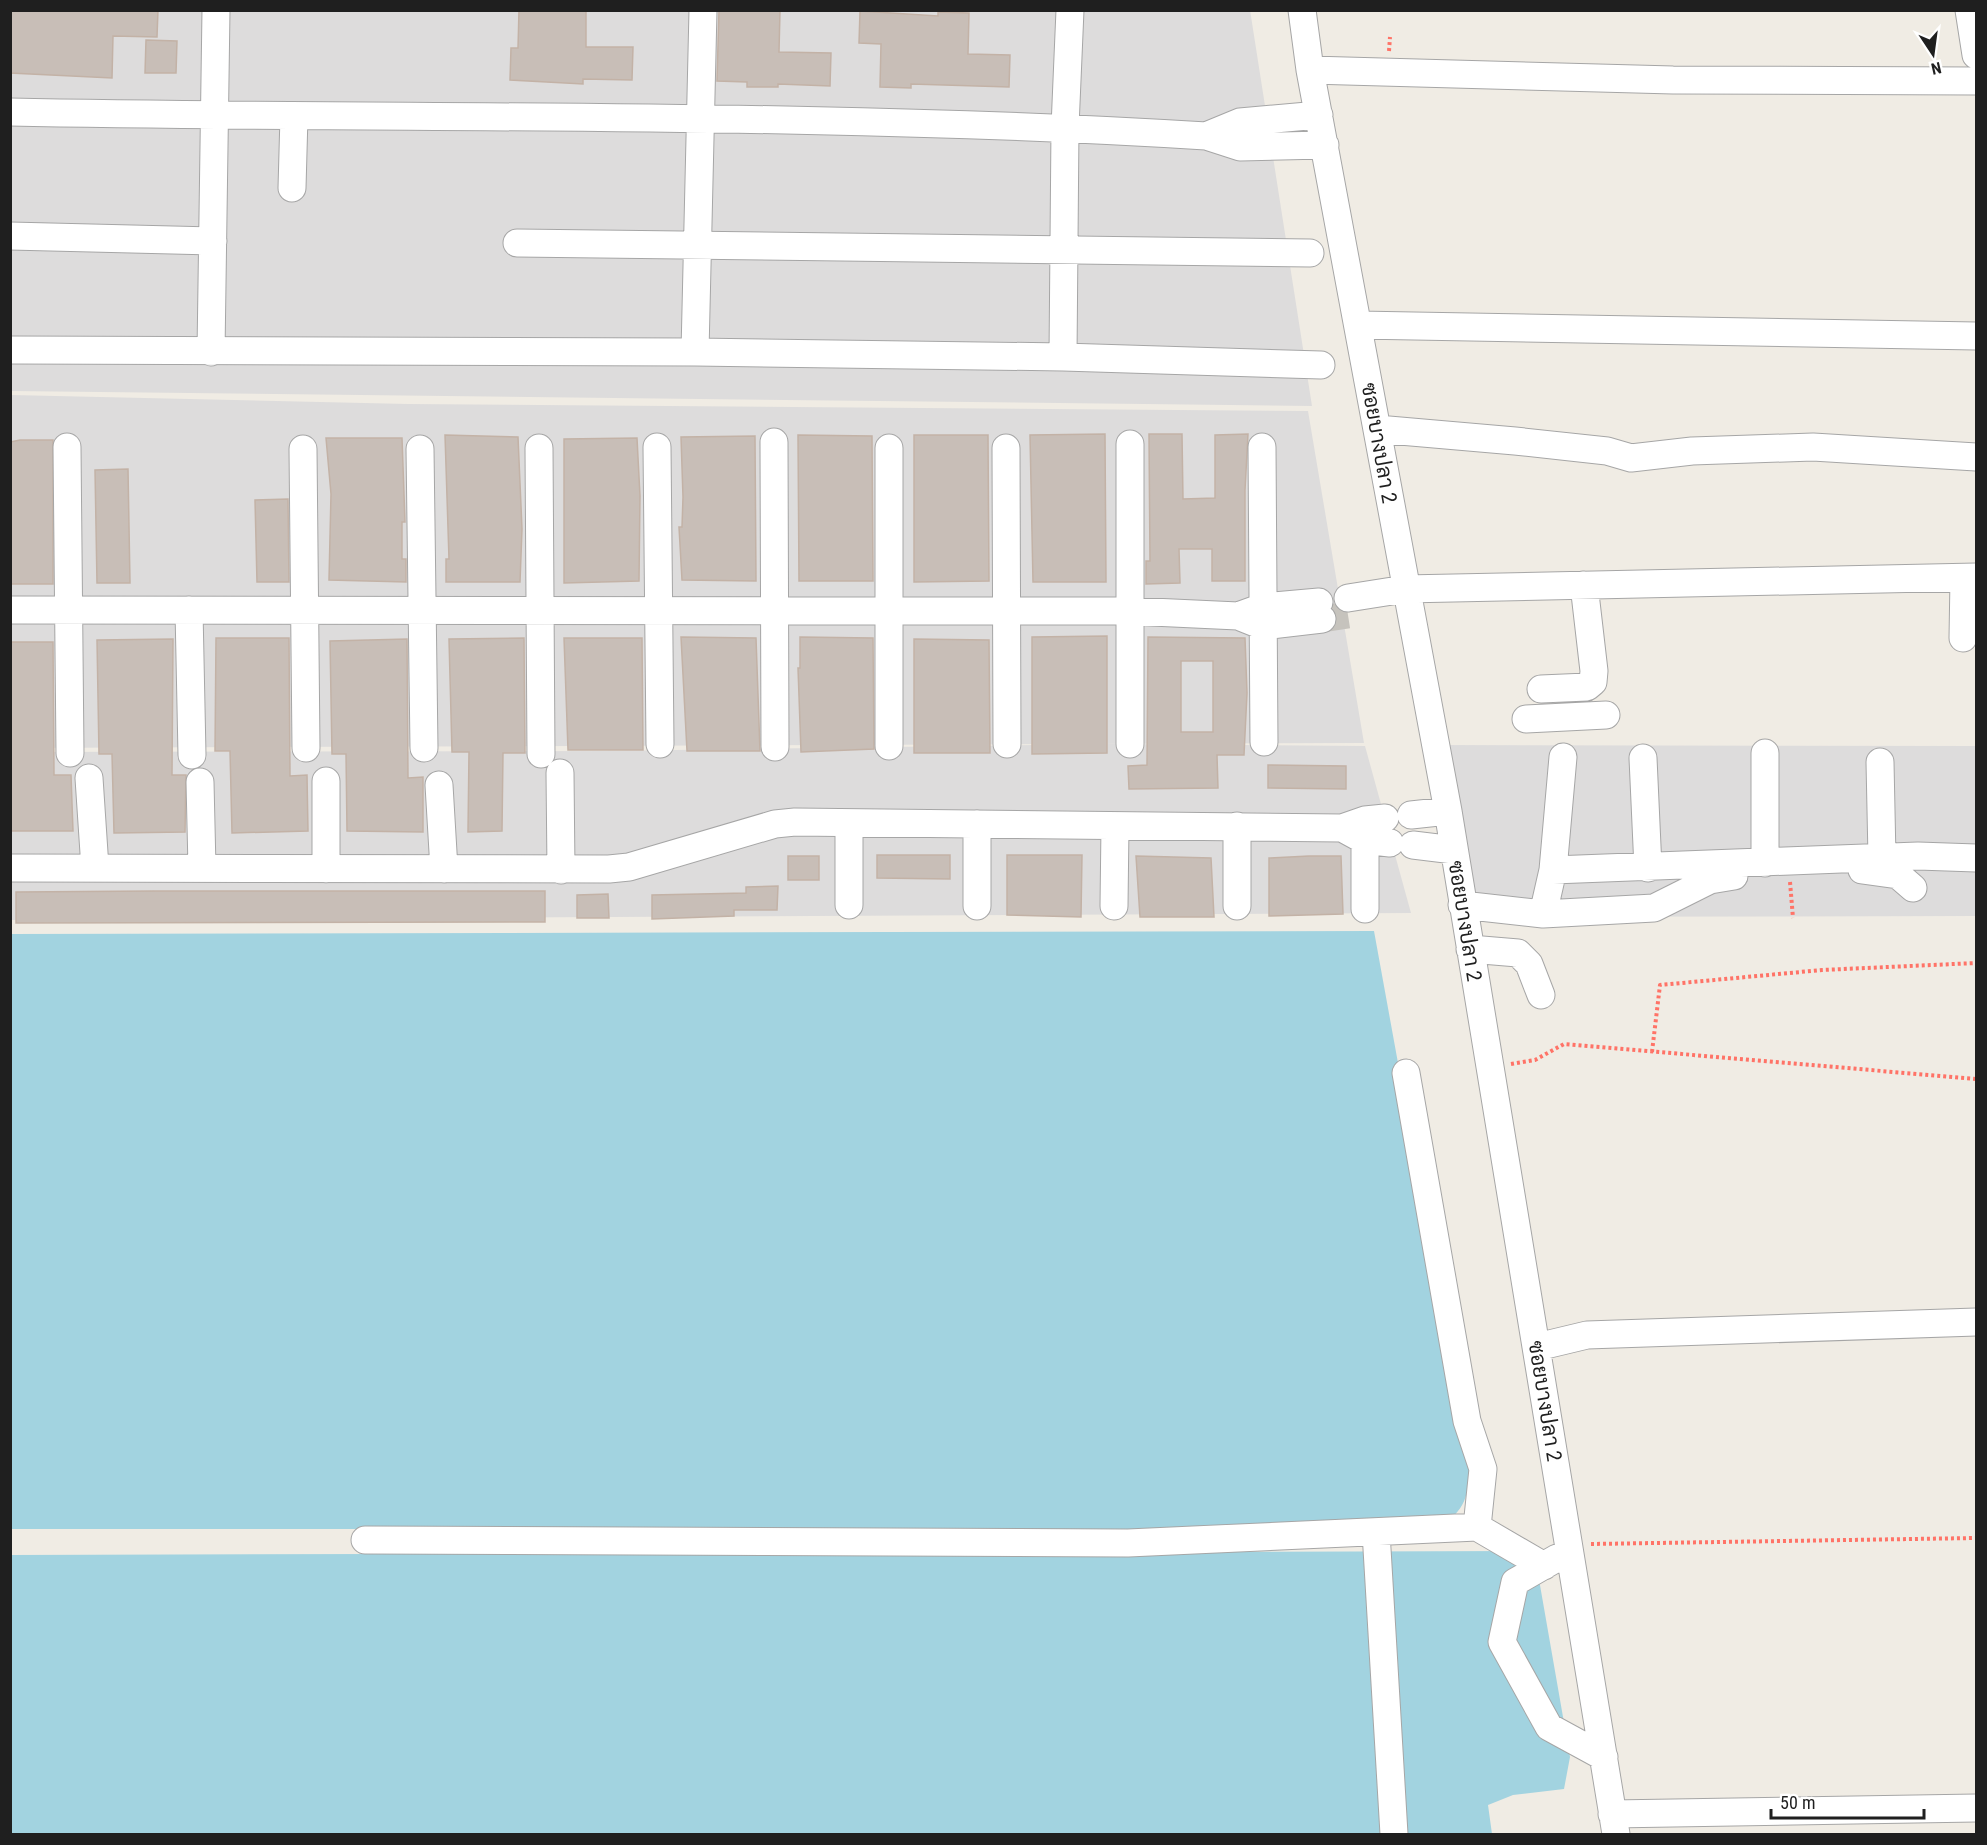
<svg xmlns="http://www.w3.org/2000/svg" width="1987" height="1845" font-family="'Roboto Condensed',Sarabun,sans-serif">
  <rect width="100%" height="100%" fill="#f0ece4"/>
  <!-- residential -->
  <path fill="#dddcdc" d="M1250,10L1312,406L11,391V11Z
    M11,395L408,404L1308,411L1364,743L11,748Z
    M1110,744L1365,746L1411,913L11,920L10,752L606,751Z
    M1430,745L1976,746V916L1455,917Z"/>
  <!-- water -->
  <path fill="#a2d3e0" d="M1374,931L1470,1459C1468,1495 1469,1507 1438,1529H11L10,934Z
    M1524,1551L1537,1568L1570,1757L1564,1789L1513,1795L1488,1805L1492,1834H11L10,1555Z"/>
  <!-- building -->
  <path fill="#c8beb7" stroke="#c3b2a6" stroke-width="1.5" fill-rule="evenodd" d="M10,10H158L157,37L113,36L112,78L10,73Z
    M519,10H586V47H633L632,80L583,79V84L510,80L511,48H518Z
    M719,10L780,11L779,52L831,53L830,86L778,84V87H747V82L717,81Z
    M860,11L938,16V12L969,13L968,54L1010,55L1009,87L911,84V88L880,87L881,44L859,43Z
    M146,40L177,41L176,73H145Z
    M1105,434L1106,582H1033L1030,435Z
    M1149,434H1182L1183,499L1215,498V435L1248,434L1245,490V581H1212V549H1179L1180,583L1146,584V561H1150Z
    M445,435L518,437L522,529L520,582H446V559H449Z
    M798,435L872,436L873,581H799Z
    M914,435H988L989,581L914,582Z
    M755,436L756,581L682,580L679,527H682L683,497L681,437Z
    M326,438H402L405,522H402V559H406V582L329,580L331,494Z
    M637,438L640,496L639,581L564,583V439Z
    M20,440H53V584H10V442Z
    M128,469L130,583H97L95,470Z
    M288,499L289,582H257L255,500Z
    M1107,636V753L1032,754V637Z
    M681,637L756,638L760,751H687Z
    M800,637L873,638L874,749L801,752L798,668H800Z
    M1148,637L1245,638L1247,693L1244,755H1217L1218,788L1129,789L1128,766L1147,765ZM1181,661H1213V732H1181Z
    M216,638H289L290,776L307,775L308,831L232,833L230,751H215Z
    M524,638L525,753H503L502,831L468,832L469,752H452L449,639Z
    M564,638H642L643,750H568Z
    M173,639L172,775H186L185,832L114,833L112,754H99L97,640Z
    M407,639L408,778L423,777V832L347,831L346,754H332L330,641Z
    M914,639L989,640L990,753H914Z
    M10,642H53L54,775H71L73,831H10Z
    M1268,765L1346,766V789L1268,788Z
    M877,855H950V879L877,878Z
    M1007,855H1082L1081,917L1007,915Z
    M788,856H819V880H788Z
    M1136,856L1211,858L1214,917H1140Z
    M1309,856H1341L1343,914L1269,916V858Z
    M778,886L777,910H734V916L652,919V895L746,893V887Z
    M155,891H545V922L16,923V892Z
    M608,894L609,918H577V895Z"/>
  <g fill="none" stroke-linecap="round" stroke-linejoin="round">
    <!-- minor-tunnel -->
    <path stroke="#c6c3bd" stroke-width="27" stroke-dasharray="27 14" stroke-linecap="butt" d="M1322,619L1348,615"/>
    <defs>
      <path id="minor" d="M1302,10L1310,70L1448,811L1616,1834
        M1969,10L1976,55
        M1310,70L1673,80L1976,81
        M10,112C409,120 808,111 1206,136
        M1319,115L1240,122L1206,136L1240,147L1325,145
        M292,188L294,116
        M10,236L213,241
        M517,243L1310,253
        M1358,325L1976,336
        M10,350L695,352L1063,357L1321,365
        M211,352L216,10
        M695,352L703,10
        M1063,357L1065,127L1070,10
        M1377,429L1515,441L1607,451L1631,458L1692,451L1813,447L1976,457
        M774,442L775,747
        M1130,444V744
        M67,447L70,753
        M657,447L660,744
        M1262,447L1264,742
        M539,448L541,754
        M1006,448L1007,744
        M303,449L306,748
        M420,449L424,748
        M1348,598L1405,589L1976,577
        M1319,602L1263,607L1238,616L1263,626L1322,619
        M10,610L1130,611L1238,616
        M189,610L192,755
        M1963,638L1964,578
        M1541,689L1587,687L1593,682L1594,671L1584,585
        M1526,719L1606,715
        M889,746V448
        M1643,758L1648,868
        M1880,762L1882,858
        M560,773L561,870
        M89,778L95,868
        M326,781V869
        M200,782L202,868
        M439,785L444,869
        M1411,815L1448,811
        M1385,818L1365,820L1342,828L1364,840L1390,843
        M1365,823V909
        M977,824V906
        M1237,826V906
        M1413,845L1454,850
        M1765,863V753
        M10,868L609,869L629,867L775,824L795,822L1342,828
        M1553,870L1563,757
        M1862,870L1898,875L1913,888
        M849,905V823
        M1462,905L1543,914L1654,908L1710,880L1734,876
        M1114,906L1115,826
        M1543,914L1553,870L1918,856L1976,858
        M1470,949L1518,953L1529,964L1541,995
        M1406,1073L1467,1421L1483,1469L1477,1527L1544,1566
        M1537,1347L1587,1335L1976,1322
        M1376,1532L1394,1834
        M365,1540L1128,1543L1477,1527
        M1557,1558L1515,1582L1502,1642L1549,1727L1604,1757
        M1612,1814L1976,1808"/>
    </defs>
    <!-- minor casing -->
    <use href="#minor" stroke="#a6a6a6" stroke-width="29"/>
    <!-- path -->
    <path stroke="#ff7367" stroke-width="4" stroke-dasharray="3 3" stroke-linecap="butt" d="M1389,51L1390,37
      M1790,882L1793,918
      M1652,1052L1660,985L1822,970L1976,963
      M1511,1064L1535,1060L1564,1044L1976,1079
      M1591,1544L1976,1538"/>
    <!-- minor -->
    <use href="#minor" stroke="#fff" stroke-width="27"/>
  </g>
  <g text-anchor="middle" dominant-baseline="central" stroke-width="5" stroke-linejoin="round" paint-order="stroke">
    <!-- street labels -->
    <g font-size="21" fill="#1f1f1f" stroke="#fff">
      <text transform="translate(1379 443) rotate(80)">ซอยบางปลา 2</text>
      <text transform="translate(1465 921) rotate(81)">ซอยบางปลา 2</text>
      <text transform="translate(1545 1401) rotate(81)">ซอยบางปลา 2</text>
    </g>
  </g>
  <!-- border -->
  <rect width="1987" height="1845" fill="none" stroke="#1f1f1f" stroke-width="24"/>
  <!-- north arrow -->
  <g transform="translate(1933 54) rotate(167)" stroke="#ffffff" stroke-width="4.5" paint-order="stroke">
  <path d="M0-4.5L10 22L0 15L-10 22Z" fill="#1f1f1f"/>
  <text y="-9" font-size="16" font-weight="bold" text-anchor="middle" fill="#1f1f1f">N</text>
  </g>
  <!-- scale -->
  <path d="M1771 1809v9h153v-9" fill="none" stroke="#1f1f1f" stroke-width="3"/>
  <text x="1780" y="1809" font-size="18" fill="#1f1f1f" stroke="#ffffff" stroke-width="4.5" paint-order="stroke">50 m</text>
</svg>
